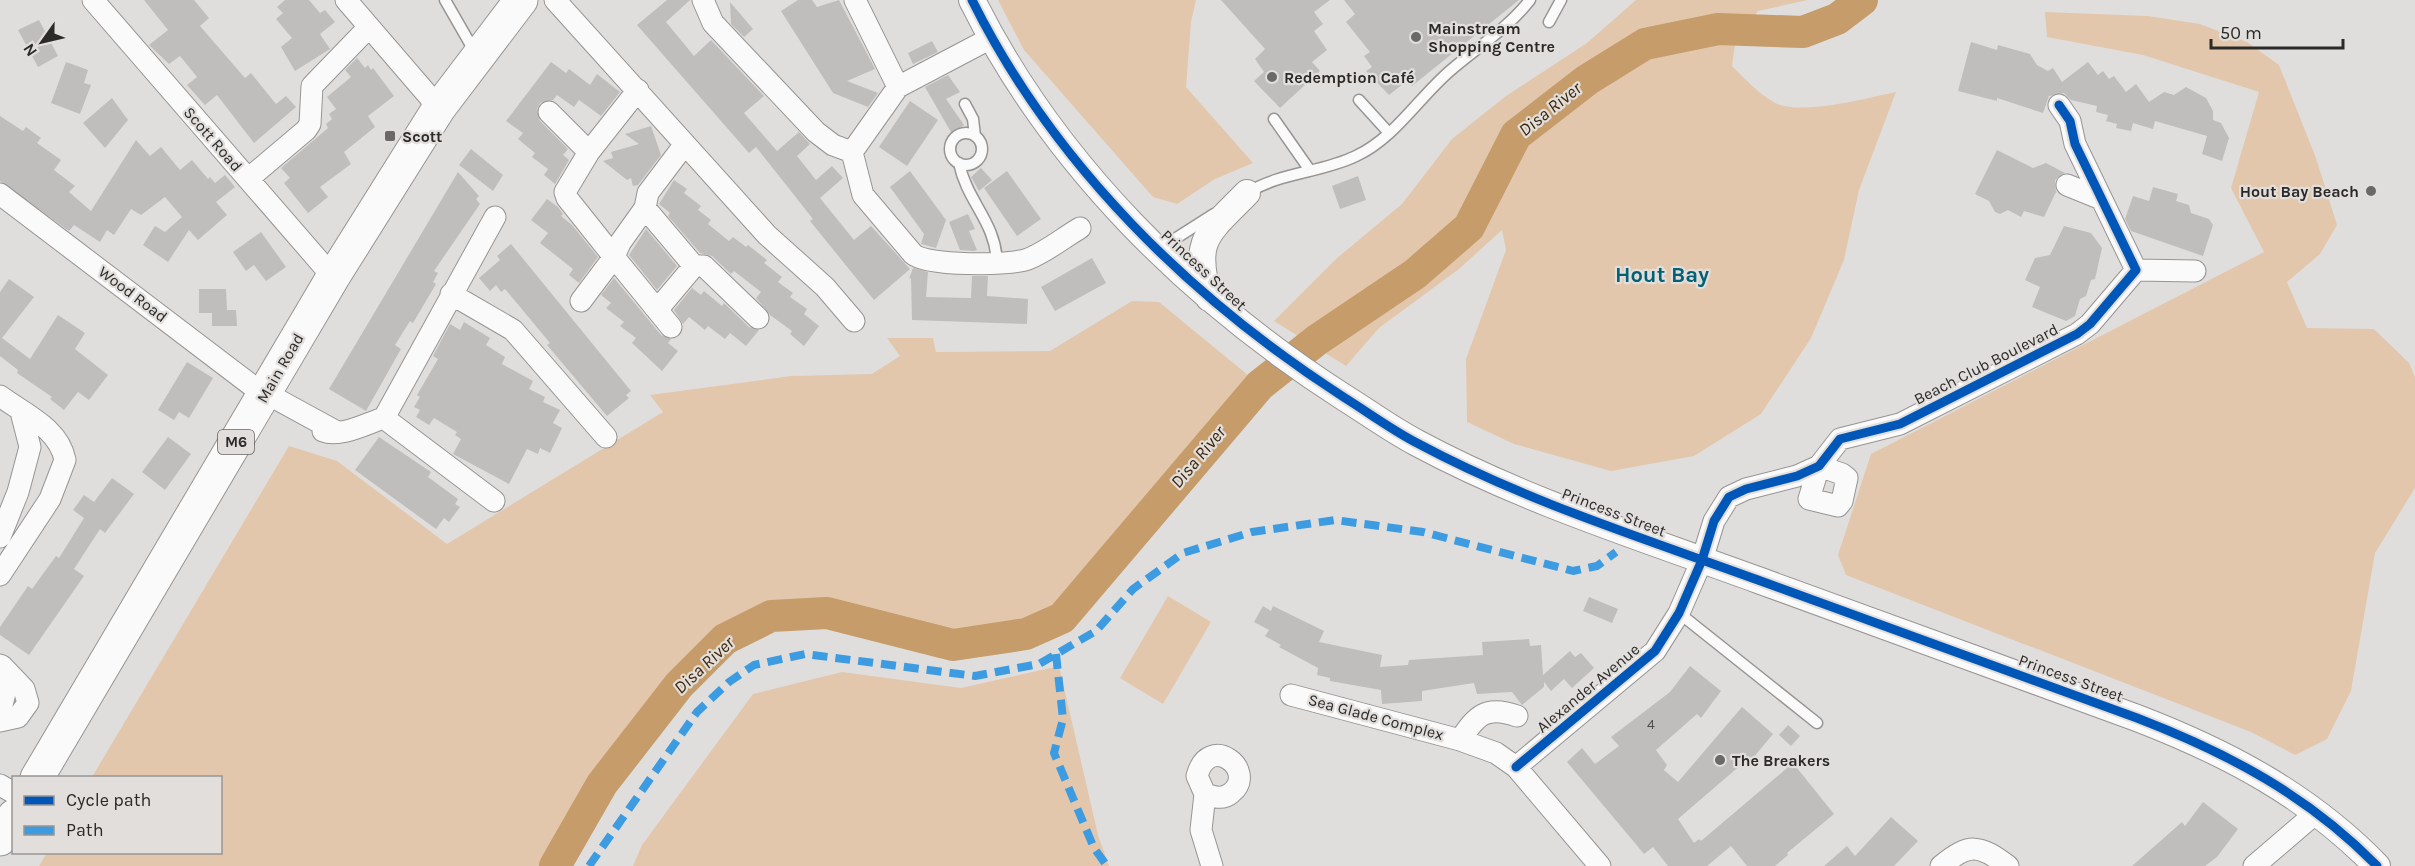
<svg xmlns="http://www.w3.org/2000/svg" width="2415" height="866" font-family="Karla,sans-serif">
  <rect width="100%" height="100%" fill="#e0dedd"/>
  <!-- green -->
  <path fill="#e2c7ac" d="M998,0H1196L1191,22L1186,87L1253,163L1215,179L1177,204L1153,197L1024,50Z
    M1636,0H1808L1758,11L1735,44L1732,66C1745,79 1759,94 1775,103C1801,116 1867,98 1896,92L1859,190L1844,260L1811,338L1761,414L1694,456L1611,471L1514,444L1467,422L1466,359L1506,250L1502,230L1459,269L1379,328L1346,366L1274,321L1336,259L1402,204L1452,139L1506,96L1587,43Z
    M2045,12L2148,16L2200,24L2247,42L2279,65L2316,158L2337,225L2320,254L2287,282L2307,328L2374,329L2409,363L2415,377V488L2375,553L2351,691L2327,739L2295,755L2251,732L1846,575L1838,555L1871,454L2264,252L2231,188L2259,92L2143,55L2047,37Z
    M1132,301L1159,302L1260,385L1062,618L1026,634L953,645L827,613L771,616L725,639L679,685L602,784L555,866H39L47,853L220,852V778L92,777L289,446L337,461L447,544L663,412L650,395L791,376L872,374L900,356L887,338H933L936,352L1050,351Z
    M1168,596L1211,622L1163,704L1120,678Z
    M1059,666L1098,835L1109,866H633L642,845L753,694L842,672L961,688Z"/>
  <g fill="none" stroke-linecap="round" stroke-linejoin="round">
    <!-- river -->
    <path stroke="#c59c6a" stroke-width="32" d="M555,866L602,784L679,685L725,639L771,616L827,613L953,645L1026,634L1062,618L1260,385L1317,340L1415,274L1469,227L1516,135L1587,80L1645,44L1718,29L1803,32L1837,19L1862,0"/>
  </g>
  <!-- building -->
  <path fill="#bfbebd" d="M144,0H194L209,18L200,26L245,78L251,73L276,104L286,96L296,107L254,143L217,95L205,105L187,85L197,77L180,56L169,64L149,45L168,30Z
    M285,0H309L320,13L325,10L335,22L320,34L330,49L295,71L281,47L292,38L276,19L283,13L277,7Z
    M667,0H690L666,22L694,56L711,40L764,96L744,113L777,151L799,132L810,144L797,156L816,180L832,166L843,178L820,198L854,240L871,226L910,269L874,300L810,221L813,219L756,147L749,153L637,25Z
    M798,0H812L817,7L839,0L875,69L847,81L878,93L868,107L833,93L781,11Z
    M1221,0H1330L1314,12L1323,24L1314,31L1327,50L1312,62L1320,71L1280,108L1254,81L1264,72L1255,59L1265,49Z
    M1344,0H1519L1412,86L1408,80L1389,95L1366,71L1372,67L1364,56L1370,52L1346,22L1355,14Z
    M730,2L753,29L744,37L731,24Z
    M39,20L58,56L38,67L18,30Z
    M932,41L938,52L913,64L908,53Z
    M1971,42L1997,50L1998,45L2030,54L2037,65L2048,71L2053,68L2062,82L2088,62L2098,75L2103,71L2109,79L2114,76L2126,92L2136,84L2149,102L2164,92L2174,95L2186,87L2206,98L2213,111V120L2221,123L2229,138L2222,161L2202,154L2207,136L2155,121L2153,129L2133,123L2131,131L2116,128L2117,124L2106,121L2108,115L2096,112L2097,106L2071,100L2064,93L2049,96L2043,113L1997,98V101L1958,91Z
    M357,58L365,68L368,65L371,70L373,68L394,96L368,116L375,127L344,152L351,164L320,187L328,197L308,213L284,183L290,178L281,168L328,128L326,124L332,119L329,114L336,109L327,97L351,77L345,70Z
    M66,62L88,70L84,83L91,85L80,114L51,103Z
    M551,62L566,73L569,69L590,85L597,74L620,92L601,116L579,100L574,107L557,95L553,100L540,103L537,109L540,121L568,149L563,155L569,160L555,184L544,175L548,169L532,157L535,153L518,139L523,133L506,121Z
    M948,75L960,92L946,99L964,125L952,134L925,87Z
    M112,98L128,120L105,148L83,123Z
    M910,101L938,120L907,166L879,147Z
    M0,116L23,131L26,127L41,138L37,143L61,160L54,170L75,186L69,192L91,211L136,140L150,156L161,147L180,170L192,160L208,179L210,177L215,183L225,175L235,187L216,202L227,215L198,240L189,230L168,262L143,245L155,226L165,232L182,217L165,197L141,215L131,209L114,235L107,230L100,242L74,225L69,231L0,181Z
    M651,126L661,155L638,185L633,186L631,178L627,180L603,161L613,158L611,152L639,144L625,134Z
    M471,149L503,175L493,191L459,165Z
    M1997,150L2033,168L2046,163L2065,173L2055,180L2056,192L2044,217L2024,211L2021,217L2008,210L2000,214L1995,212L1989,201L1975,194Z
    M981,168L992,180L979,191L971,177Z
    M910,171L946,220L936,248L921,244L924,234L890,187Z
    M1007,171L1041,219L1017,236L984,188Z
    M458,172L479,196L476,199L480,204L434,271L438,273L433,282L436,284L413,323L410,321L395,345L401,349L366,411L329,389Z
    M1358,176L1366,200L1340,209L1332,186Z
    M674,180L687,189L684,193L701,206L698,210L711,220L708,224L729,241L733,237L746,247L748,245L767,260L764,263L782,277L778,282L793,293L790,297L807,309L804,314L819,326L804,346L790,334L792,331L770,315L756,298L761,292L734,271L731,274L712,256L700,253L668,216L670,213L659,204Z
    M2153,187L2178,194L2176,201L2189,205L2191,213L2209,219L2213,225L2203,256L2131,231L2125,219L2133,196L2149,201Z
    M547,199L558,207L563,214L561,216L572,225L598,257L579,283L569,275L573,269L540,243L548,233L531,220Z
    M968,214L975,229L969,231L977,250L974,251L960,250L949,222Z
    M2064,226L2091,233L2102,248L2095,279L2091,280L2086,296L2080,299L2075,316L2066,321L2032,307L2040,287L2025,280L2035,258L2050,255Z
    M646,229L677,266L657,290L629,255Z
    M261,232L286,267L266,281L254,265L246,271L233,252Z
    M511,244L631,391L626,395L629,398L607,416L547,345L550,343L505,289L501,292L496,285L490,291L479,278L500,260L497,256Z
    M1092,258L1106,283L1055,311L1041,287Z
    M913,268L928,272L926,297L971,298L972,276H988L987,296L1028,299L1027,324L912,320L911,278L909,279Z
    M614,278L661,335L671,339L668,343L678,351L662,371L632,343L636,338L620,326L624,322L606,308L611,303L601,295Z
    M9,279L34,297L2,338L30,359L58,315L85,333L75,349L108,375L89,400L78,392L64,410L50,399L52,397L17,373L18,370L0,356V292Z
    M692,288L701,295L704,291L722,306L724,303L749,327L759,330L746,346L730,333L725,339L708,326L705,330L689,317L683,324L674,310Z
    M199,289H226L227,310H236L237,326H212V313H199Z
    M464,322L490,338L486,345L505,357L502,364L533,381L529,389L545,397L543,402L560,410L553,423L562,428L550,453L540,448L538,454L527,449L509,484L453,454L461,439L455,435L457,432L434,418L429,425L416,417L420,410L414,407L420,397L417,395L438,359L433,356L450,324L460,330Z
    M187,362L213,378L189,418L179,412L174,420L158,410Z
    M168,437L191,454L165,490L142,472Z
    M379,437L431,472L428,477L458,499L455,504L460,507L449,522L444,518L436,529L355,470Z
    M112,478L134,494L105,533L100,529L74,569L84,576L29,655L0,635V627L28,586L32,589L56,556L59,558L84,518L73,510L84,495L94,502Z
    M1589,597L1618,609L1612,623L1583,611Z
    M1263,606L1271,611L1273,606L1324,631L1319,642L1382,655L1380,667L1408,665L1409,660L1483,655L1482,642L1529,639L1530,646L1541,645L1543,675L1570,651L1575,657L1581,653L1594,668L1572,688L1564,679L1551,691L1544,682V687L1522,705L1512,692L1477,694L1474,683L1422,691V701L1382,704L1381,690L1330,681V678L1317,675L1318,668L1279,647L1281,645L1265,636L1269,630L1254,622Z
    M1690,666L1721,691L1701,718L1697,714L1656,750L1667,765L1664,770L1678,782L1742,707L1773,734L1753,758L1750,757L1678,819L1694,843L1699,839L1701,841L1793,763L1834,814L1787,853L1788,855L1775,866H1747L1731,846L1707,866H1668L1653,847L1644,854L1567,762L1582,748L1595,764L1619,746L1611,737L1670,692Z
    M1788,725L1800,736L1791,746L1779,735Z
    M2203,802L2238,829L2217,857L2205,866H2132L2182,822L2185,826Z
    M1891,817L1918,841L1894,866H1824L1847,846L1855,856Z"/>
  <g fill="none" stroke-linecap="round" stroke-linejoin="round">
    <defs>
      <path id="service" d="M445,0L476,54
        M1549,22L1561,0
        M1359,100L1389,133
        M965,104L973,119L975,136
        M1274,119L1309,169
        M950 149a16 16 0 1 1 32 0a16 16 0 1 1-32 0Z
        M959,163C967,202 996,222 997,263
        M1247,193C1281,172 1321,173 1356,156C1395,138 1419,97 1451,70C1478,47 1508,28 1530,0
        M1159,249L1214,214
        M1679,613L1817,723"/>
      <path id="minor" d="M93,0L333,277
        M346,0L439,108
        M555,0L767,235L825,287L854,321
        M703,0L713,23L816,132L833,145L852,152
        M855,0L898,87
        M991,38L898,87L852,152L863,195L913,254C926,266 1010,266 1028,259C1046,252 1063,238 1080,228
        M638,90L589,152L565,192L567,198L614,257L620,243L645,208L648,193L685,144
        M549,112L589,152
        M248,179L306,130L310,124L312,86L369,27
        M2067,185L2099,198
        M0,194L251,385L337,432
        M645,208L694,266H704L758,318
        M2136,270L2195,271
        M451,294L513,330L606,437
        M581,301L614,257L671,327
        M657,310L694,266
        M0,396C24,414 59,428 65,460L50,499L0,575
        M384,418L494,501
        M323,431C341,438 367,423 384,418L495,217
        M1819,466L1842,474L1847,478L1842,501L1838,506L1809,499Z
        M0,537L18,492L30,447L21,412
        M0,665L6,689L0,713
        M1291,695L1460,740L1496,753L1516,767L1600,866
        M0,721L18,717L28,703L24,689L2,666
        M1460,740C1477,715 1486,705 1517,716
        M1516,767L1655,651L1679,613L1702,560L1714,521L1729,497L1746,489L1797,476L1819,466L1840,439L1900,424L2077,334L2090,324L2136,270L2075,144L2070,121L2059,105
        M0,785L14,793
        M1205,794C1214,797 1223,800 1231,793C1259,771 1209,731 1197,776L1205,794L1201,830L1212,866
        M1941,866C1969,843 1979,844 2008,866
        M2254,866L2317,812"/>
      <path id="tertiary" d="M972,0C1054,165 1191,299 1345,398C1369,413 1392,430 1417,443C1525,501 1643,538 1758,580C1884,626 2011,672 2137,718C2228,753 2309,796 2377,866
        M1209,298C1192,239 1207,234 1247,193"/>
      <path id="primary" d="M37,778L333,277L439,108L521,0
        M0,839L14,816"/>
    </defs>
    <!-- service casing -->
    <use href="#service" stroke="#979594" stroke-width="13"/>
    <!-- minor casing -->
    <use href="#minor" stroke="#979594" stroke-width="23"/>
    <!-- tertiary casing -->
    <use href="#tertiary" stroke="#979594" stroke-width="28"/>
    <!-- primary casing -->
    <use href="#primary" stroke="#979594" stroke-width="35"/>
    <!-- service -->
    <use href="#service" stroke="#fafafa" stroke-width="10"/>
    <!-- minor -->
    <use href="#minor" stroke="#fafafa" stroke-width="21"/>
    <!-- tertiary -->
    <use href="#tertiary" stroke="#fafafa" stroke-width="26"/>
    <!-- primary -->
    <use href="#primary" stroke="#fafafa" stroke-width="33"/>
    <!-- quiet -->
    <path stroke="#3d9ce1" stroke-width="8" stroke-dasharray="15 8" stroke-linecap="butt" d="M1056,654L1063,719L1054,753L1094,848L1107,866
      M589,866L697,712L729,682L754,665L805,654L975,676L1039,664L1096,631L1133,589L1183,553L1252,532L1335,520L1423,532L1573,571L1597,566L1616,552"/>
    <defs>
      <path id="cycleway" d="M972,0C1054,165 1191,299 1345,398C1369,413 1392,430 1417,443C1525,501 1643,538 1758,580C1884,626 2011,672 2137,718C2228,753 2309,796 2377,866
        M1516,767L1655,651L1679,613L1702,560L1714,521L1729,497L1746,489L1797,476L1819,466L1840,439L1900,424L2077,334L2090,324L2136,270L2075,144L2070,121L2059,105"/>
    </defs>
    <!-- cycleway casing -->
    <use href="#cycleway" stroke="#e1dedc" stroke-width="13"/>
    <!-- cycleway -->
    <use href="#cycleway" stroke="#0057b8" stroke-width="9"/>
  </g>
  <!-- markers -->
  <g fill="#6a6968" stroke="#e1dedc" stroke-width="2">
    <circle cx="1416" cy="37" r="6"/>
    <circle cx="1272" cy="77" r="6"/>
    <rect x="384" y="130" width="12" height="12" rx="3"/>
    <circle cx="2371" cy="191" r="6"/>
    <circle cx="1720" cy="760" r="6"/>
  </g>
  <g text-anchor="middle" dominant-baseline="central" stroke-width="4.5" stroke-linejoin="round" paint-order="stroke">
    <!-- number labels -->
    <g font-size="14" fill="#504f4e">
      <text x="1651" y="724">4</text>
    </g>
    <!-- shield labels -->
    <rect fill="#e1dedc" stroke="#62605f" stroke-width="1.5" x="218" y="430" width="36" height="24" rx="4.5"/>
    <g font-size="15" font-weight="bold" fill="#2b2a29">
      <text x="236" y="442">M6</text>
    </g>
    <!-- poi labels -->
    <g font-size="16" font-weight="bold" fill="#2b2a29" stroke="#e1dedc" text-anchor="start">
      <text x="1428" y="28">Mainstream<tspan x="1428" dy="18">Shopping Centre</tspan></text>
      <text x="1284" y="77">Redemption Café</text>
      <text x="402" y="136">Scott</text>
      <text x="2359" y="191" text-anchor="end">Hout Bay Beach</text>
      <text x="1732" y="760">The Breakers</text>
    </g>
    <!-- street labels -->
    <g font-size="16" fill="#2b2a29" stroke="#e1dedc">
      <text transform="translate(213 139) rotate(49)">Scott Road</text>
      <text transform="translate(1204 270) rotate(43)">Princess Street</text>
      <text transform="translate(133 294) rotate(37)">Wood Road</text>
      <text transform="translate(1986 364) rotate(-27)">Beach Club Boulevard</text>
      <text transform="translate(280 368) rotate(-60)">Main Road</text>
      <text transform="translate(1614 512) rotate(21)">Princess Street</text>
      <text transform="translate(2071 678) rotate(20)">Princess Street</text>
      <text transform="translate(1588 688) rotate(-40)">Alexander Avenue</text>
      <text transform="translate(1376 717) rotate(15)">Sea Glade Complex</text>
    </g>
    <!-- water labels -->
    <g font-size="18" font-style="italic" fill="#3e2607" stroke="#e1dedc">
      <text transform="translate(1550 109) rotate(-39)">Disa River</text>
      <text transform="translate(1198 457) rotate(-50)">Disa River</text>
      <text transform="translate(704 665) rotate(-43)">Disa River</text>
    </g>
    <!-- district labels -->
    <g font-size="22" font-weight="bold" fill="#046073" stroke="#e1dedc">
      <text x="1662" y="275">Hout Bay</text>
    </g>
  </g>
  <!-- legend -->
  <rect x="12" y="776" width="210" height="78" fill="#e1dedc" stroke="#989694" stroke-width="1.5"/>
  <rect x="24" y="796" width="30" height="9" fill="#0057b8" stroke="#989694" stroke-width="1.5"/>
  <text x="66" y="806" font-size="18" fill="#2b2a29">Cycle path</text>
  <rect x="24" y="826" width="30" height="9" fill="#3d9ce1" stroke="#989694" stroke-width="1.5"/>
  <text x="66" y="836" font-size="18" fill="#2b2a29">Path</text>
  <!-- north arrow -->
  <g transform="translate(42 42) rotate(236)" stroke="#e1dedc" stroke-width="4.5" paint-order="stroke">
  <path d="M0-4.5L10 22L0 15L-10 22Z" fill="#2b2a29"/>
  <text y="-9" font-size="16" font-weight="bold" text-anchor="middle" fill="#2b2a29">N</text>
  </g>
  <!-- scale -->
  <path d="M2211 39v9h132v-9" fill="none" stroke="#2b2a29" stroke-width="3"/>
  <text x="2220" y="39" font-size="18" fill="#2b2a29" stroke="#e1dedc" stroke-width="4.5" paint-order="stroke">50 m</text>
</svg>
